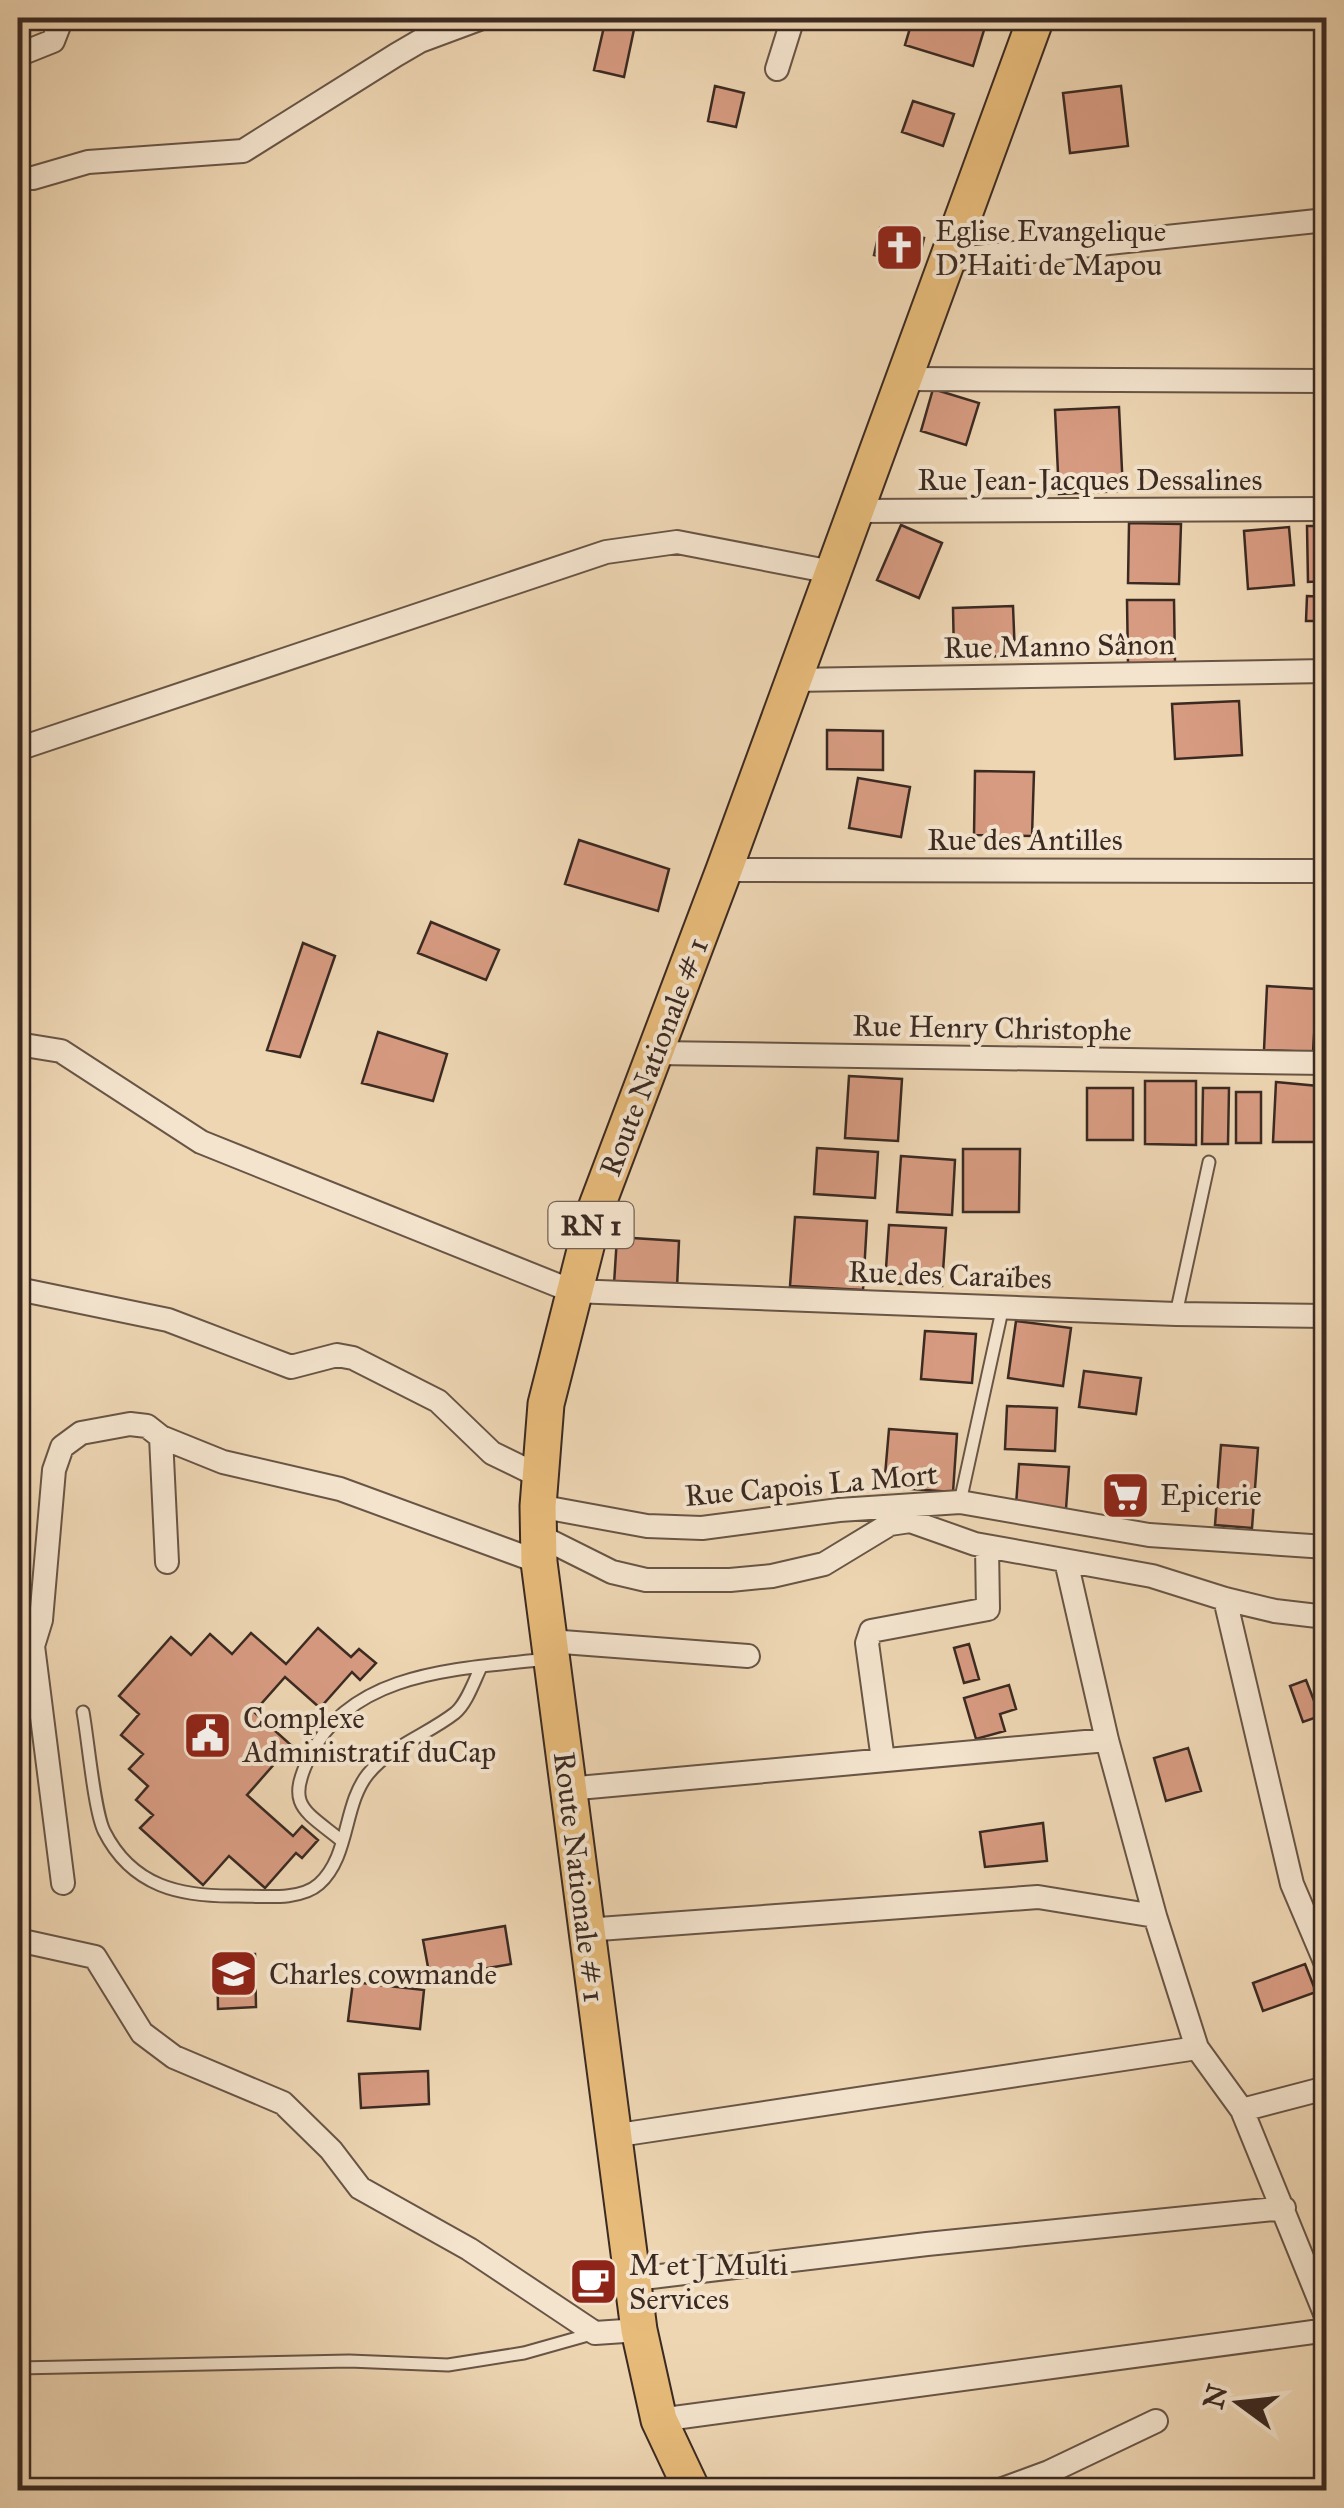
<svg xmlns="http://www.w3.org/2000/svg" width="1344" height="2508" font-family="'IM FELL Great Primer',serif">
  <rect width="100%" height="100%" fill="#eed6b3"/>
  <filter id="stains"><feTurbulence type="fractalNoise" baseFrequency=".002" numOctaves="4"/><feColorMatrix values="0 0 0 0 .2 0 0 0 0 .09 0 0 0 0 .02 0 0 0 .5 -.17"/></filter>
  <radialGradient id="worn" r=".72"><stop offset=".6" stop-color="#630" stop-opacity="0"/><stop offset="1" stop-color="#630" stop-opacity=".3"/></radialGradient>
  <!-- building -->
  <path fill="#d79b81" stroke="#3b2a22" stroke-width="2.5" d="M606,18L636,20L624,77L594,70Z
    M913,18H944L984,30L973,66L905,45Z
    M715,86L744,93L736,127L708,121Z
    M1121,86L1128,146L1070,153L1063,93Z
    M913,101L954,114L943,146L902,132Z
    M880,228L924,238L918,264L874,255Z
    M933,389L979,403L966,445L921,431Z
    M1119,407L1123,491L1059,494L1055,410Z
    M1129,523L1181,524L1179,584L1128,583Z
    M901,525L942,543L919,598L877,580Z
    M1307,526H1326V581L1308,582Z
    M1289,527L1294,585L1248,589L1244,531Z
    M1307,596L1326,597V621H1306Z
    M1127,600H1174L1175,663L1128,664Z
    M1013,606L1015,656L954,657L953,608Z
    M1239,701L1242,755L1175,759L1172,704Z
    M827,730L883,731V770L827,769Z
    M975,771L1034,772L1032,836L974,835Z
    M858,778L910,787L901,837L849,828Z
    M579,840L669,869L658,911L565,884Z
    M431,922L499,950L486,980L418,953Z
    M303,943L335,956L300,1057L267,1050Z
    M1267,986L1317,989L1313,1052L1264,1050Z
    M378,1032L447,1054L433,1101L362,1083Z
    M849,1076L902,1079L898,1141L845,1138Z
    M1145,1081H1196V1145L1145,1144Z
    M1276,1082L1318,1086L1315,1142H1273Z
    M1087,1088H1133V1140H1087Z
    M1203,1088H1229L1228,1144H1202Z
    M1236,1092H1261V1143H1236Z
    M817,1148L878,1152L875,1198L814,1194Z
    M963,1149H1020L1019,1212H963Z
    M901,1156L955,1160L952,1215L897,1212Z
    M795,1217L867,1221L863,1290L790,1286Z
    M889,1225L946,1228L942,1286L885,1283Z
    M617,1237L679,1241L677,1288L614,1284Z
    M1016,1321L1071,1328L1063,1386L1008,1378Z
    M925,1331L976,1334L972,1383L921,1379Z
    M1084,1371L1141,1378L1136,1414L1079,1407Z
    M1007,1406L1057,1408L1055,1451L1005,1449Z
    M889,1429L957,1434L953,1492L884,1487Z
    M1221,1445L1258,1448L1252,1528L1215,1525Z
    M1019,1464L1069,1467L1066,1509L1016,1505Z
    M318,1628L351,1657L359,1649L376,1663L360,1680L352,1672L320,1708L285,1677L254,1712L291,1745L247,1795L293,1836L302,1826L318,1840L302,1858L296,1853L265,1888L229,1856L203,1885L140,1828L153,1815L136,1800L148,1786L129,1769L143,1754L121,1735L139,1714L119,1696L171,1637L191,1655L210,1634L232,1654L251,1633L286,1664Z
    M969,1644L979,1679L964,1683L954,1648Z
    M1306,1680L1320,1716L1303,1722L1290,1686Z
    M1009,1685L1016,1709L1000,1714L1005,1731L976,1739L964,1698Z
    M1188,1748L1201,1791L1166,1801L1154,1758Z
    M1043,1823L1047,1861L985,1867L980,1832Z
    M505,1926L511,1964L430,1978L423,1940Z
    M255,1954L256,2007L218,2009L217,1955Z
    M1305,1964L1316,1992L1263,2011L1253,1983Z
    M353,1982L424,1990L420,2029L348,2021Z
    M428,2071L429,2104L361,2108L359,2074Z
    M603,2270L609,2298L593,2302L591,2292L586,2293L582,2276Z"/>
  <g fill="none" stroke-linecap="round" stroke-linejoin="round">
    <defs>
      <path id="service" d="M1176,1314L1209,1162
        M960,1502L1003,1306
        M83,1712C88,1739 94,1810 104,1831C132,1887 181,1897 238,1896C263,1896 300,1901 319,1884C350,1856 343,1805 368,1774C392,1745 427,1735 455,1713C467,1703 474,1681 481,1667
        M342,1841C304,1810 285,1806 310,1756C352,1669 464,1669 547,1659
        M18,2368L349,2361L448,2365L524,2353L595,2333"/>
      <path id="minor" d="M18,55L53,41L62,18
        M777,69L793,18
        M18,178H33L88,162L243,151L396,55L420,41L482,18
        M949,260L1326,220
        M904,379L1326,381
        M854,511L1326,509
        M793,680L1326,671
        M18,749L606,552L677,542L832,572
        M724,870L1326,871
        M18,1044L61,1051L201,1142L572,1291L1176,1314L1326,1316
        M656,1053L1326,1063
        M18,1289L168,1320L291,1367L337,1355L353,1358L438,1401L492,1453L541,1477
        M161,1437L167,1562
        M538,1506L647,1526L702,1528L839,1510L960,1502L1149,1535L1326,1547
        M538,1535L612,1572L646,1580H730L772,1576L824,1564L890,1524L910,1521L975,1544L1152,1576L1225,1599L1275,1611L1326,1617
        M1066,1561L1107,1740L1155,1916L1197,2048L1242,2110L1326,2316
        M1225,1599L1292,1884L1326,1964
        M549,1641L748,1656
        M33,1646L63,1883
        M18,1659L33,1646L41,1620L54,1470L62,1447L81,1433L130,1424L147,1426L161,1437L223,1462L340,1489L539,1562
        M883,1760L867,1643L871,1631L988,1609L987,1547
        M567,1789L1107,1740
        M585,1930L1038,1897L1155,1916
        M18,1940L95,1957L142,2033L174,2057L283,2103L331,2150L360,2188L469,2249L595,2333L639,2330
        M1242,2110L1326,2088
        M612,2136L1197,2048
        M635,2279L927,2244L1284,2208
        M659,2420L1313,2332L1322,2330L1326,2320
        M1000,2490L1049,2472L1156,2421"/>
      <path id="primary" d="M692,2490L659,2420L639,2330L539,1562L538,1506L546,1404L595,1211L724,870L1036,18"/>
    </defs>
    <!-- service casing -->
    <use href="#service" stroke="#685546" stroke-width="15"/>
    <!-- minor casing -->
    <use href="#minor" stroke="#685546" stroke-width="26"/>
    <!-- primary casing -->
    <use href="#primary" stroke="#3b2a22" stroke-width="39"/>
    <!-- service -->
    <use href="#service" stroke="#f4e4ce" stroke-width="11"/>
    <!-- minor -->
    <use href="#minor" stroke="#f4e4ce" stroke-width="22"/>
    <!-- primary -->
    <use href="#primary" stroke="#e7bb7a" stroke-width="35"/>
  </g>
  <!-- icons -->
  <defs>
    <symbol id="church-square" viewBox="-11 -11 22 22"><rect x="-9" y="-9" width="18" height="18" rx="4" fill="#8f2418" stroke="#f4e4ce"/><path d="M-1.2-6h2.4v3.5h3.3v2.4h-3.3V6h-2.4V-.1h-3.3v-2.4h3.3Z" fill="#fff"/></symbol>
    <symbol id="supermarket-square" viewBox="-11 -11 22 22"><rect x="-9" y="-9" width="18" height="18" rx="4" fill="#8f2418" stroke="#f4e4ce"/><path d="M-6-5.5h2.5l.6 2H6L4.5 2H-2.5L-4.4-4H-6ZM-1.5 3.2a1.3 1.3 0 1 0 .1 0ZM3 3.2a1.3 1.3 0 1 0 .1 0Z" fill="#fff"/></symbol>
    <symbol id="civic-square" viewBox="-11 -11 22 22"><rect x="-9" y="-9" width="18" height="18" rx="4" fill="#8f2418" stroke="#f4e4ce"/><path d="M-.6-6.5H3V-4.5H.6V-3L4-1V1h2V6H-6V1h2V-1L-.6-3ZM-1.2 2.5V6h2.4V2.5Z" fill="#fff"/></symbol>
    <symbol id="school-square" viewBox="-11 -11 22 22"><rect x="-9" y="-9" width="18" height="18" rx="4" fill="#8f2418" stroke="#f4e4ce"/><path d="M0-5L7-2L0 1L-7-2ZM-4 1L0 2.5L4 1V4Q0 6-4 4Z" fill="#fff"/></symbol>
    <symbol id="cafe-square" viewBox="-11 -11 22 22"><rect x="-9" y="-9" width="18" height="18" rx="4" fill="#8f2418" stroke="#f4e4ce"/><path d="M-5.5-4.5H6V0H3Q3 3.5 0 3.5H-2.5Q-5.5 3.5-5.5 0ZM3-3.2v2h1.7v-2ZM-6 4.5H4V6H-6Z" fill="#fff"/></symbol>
  </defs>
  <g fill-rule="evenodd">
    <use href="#church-square" x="872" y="220" width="55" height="55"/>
    <use href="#supermarket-square" x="1098" y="1468" width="55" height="55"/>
    <use href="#civic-square" x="180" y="1708" width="55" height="55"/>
    <use href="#school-square" x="206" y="1946" width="55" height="55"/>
    <use href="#cafe-square" x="566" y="2254" width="55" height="55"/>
  </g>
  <g text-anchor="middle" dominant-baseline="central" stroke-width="8" stroke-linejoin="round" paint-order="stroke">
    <!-- shield labels -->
    <rect fill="#f4e4ce" stroke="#726256" stroke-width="2.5" x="548.5" y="1202" width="85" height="46" rx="8"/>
    <g font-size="28" font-weight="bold" fill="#3b2a22">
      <text x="591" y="1225">RN 1</text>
    </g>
    <!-- poi labels -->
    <g font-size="30" fill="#3b2a22" stroke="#f4e4ce" text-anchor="start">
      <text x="935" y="231">Eglise Evangelique<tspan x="935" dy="34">D'Haiti de Mapou</tspan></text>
      <text x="1160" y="1495">Epicerie</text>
      <text x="243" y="1718">Complexe<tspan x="243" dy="34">Administratif duCap</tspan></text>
      <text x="269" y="1974">Charles cowmande</text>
      <text x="629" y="2265">M et J Multi<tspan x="629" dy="34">Services</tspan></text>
    </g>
    <!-- street labels -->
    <g font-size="30" fill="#3b2a22" stroke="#f4e4ce">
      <text x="1090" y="480">Rue Jean-Jacques Dessalines</text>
      <text transform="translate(1059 646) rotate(-1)">Rue Manno Sânon</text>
      <text x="1025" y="840">Rue des Antilles</text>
      <text transform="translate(992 1028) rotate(1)">Rue Henry Christophe</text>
      <text transform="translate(654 1057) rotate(-69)">Route Nationale # 1</text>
      <text transform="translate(950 1275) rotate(2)">Rue des Caraïbes</text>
      <text transform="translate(811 1485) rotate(-5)">Rue Capois La Mort</text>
      <text transform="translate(579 1877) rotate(83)">Route Nationale # 1</text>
    </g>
  </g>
  <!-- margin -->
  <rect width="1344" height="2508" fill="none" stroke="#eed6b3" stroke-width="60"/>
  <rect x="20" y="20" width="1304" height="2468" fill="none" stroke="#3b2a22" stroke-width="5"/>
  <rect x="30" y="30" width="1284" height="2448" fill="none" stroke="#3b2a22" stroke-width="2.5"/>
  <!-- north arrow -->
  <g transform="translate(1239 2403) rotate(285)" stroke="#f4e4ce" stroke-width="8" paint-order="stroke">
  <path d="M0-8L18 38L0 25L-18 38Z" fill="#3b2a22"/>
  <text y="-15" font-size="28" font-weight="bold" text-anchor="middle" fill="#3b2a22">N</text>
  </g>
  <rect width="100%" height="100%" filter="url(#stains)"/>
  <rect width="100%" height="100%" fill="url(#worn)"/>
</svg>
